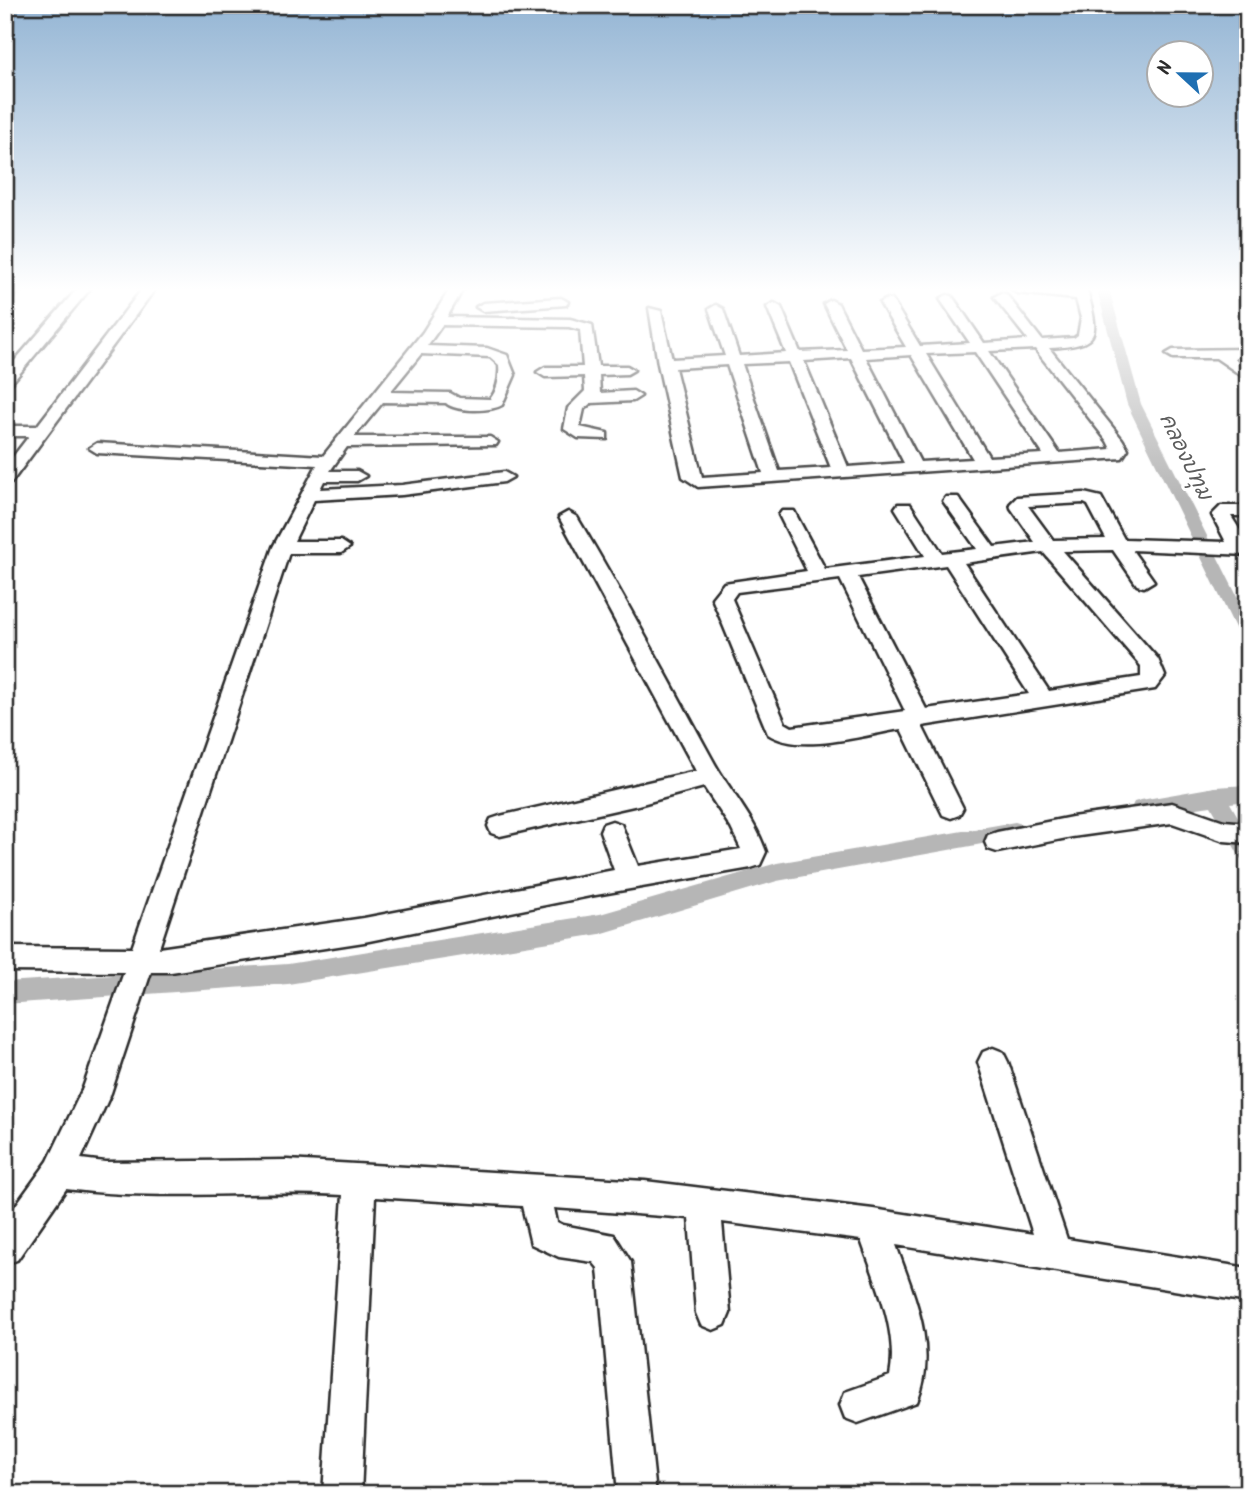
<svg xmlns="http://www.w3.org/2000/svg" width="1253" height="1499" font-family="Kalam,'Playpen Sans Thai',sans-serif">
  <rect width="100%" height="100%" fill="#fff"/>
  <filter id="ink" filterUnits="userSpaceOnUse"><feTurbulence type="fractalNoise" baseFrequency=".0143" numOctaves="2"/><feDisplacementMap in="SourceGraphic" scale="14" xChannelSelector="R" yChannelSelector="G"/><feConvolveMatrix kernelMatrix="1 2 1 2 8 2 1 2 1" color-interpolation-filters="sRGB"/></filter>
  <g filter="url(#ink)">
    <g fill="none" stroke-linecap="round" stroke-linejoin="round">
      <!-- canal -->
      <path fill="#b6b6b6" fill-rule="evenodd" d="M1097,289H1109L1141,404L1248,618V642L1239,636L1127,404Z
        M1248,785V801L1230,803L1248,834V862L1241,859L1211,806L1141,816L1134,814L1131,808L1134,802L1141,800L1215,787Z
        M1015,822L1022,824L1025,830L1022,836L1015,838L777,881L600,934L288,984L5,1004V982L288,964L600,914L777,863Z"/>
      <defs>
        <path id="minor" d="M8,289H22L5,305V293Z
          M77,289H90L10,385L5,387V372Z
          M142,289H155L11,483L5,484V467L29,436H5V426H37Z
          M450,289H463L447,317L570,319L592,325L598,366H627L634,370L627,374L599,375L600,393L633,391L641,396L633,401L591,403L584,409L580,427L607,433V439L578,438L564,429L568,408L585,391L584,376L545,377L537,372L545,367H583L580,330L569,327L442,325L427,346L487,348L507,355L515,375L502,405C491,412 455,412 446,403L383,402L354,437H490L498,442L496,445L347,447L330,471H357L366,476L357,481H324L320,489L402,485L504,472L513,477L504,482L402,495L314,500L294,541H341L350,547L341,553H289L159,948L364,918L614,870L600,831L603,824L612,821L621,824L638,866L741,849L731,828L704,787L638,805L500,836L491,833L488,826L491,819L500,816L696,771L559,517L568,512L577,517C626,598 670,682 715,764C732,794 755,819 766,852L760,865L751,868L590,896L364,942L171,972H151L111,1093L81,1159L105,1162L287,1160L645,1181L873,1209L1033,1234L978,1062L983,1052L993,1048L1003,1052L1008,1062L1067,1239L1248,1268V1302L896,1245C914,1296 939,1349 917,1402L858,1423L845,1418L840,1405L845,1392L890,1376C899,1331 875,1281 861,1240L722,1222L730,1313L725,1325L713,1330L701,1325L696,1313L689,1218L554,1208L557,1222L563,1225L614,1235L631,1262L656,1494H618L598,1268L593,1262L559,1257L531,1244L522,1206L375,1197L361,1494H323L343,1195C251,1190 158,1201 66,1189L17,1260L5,1264V1220L48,1161L83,1088L124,972L5,971V947L132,948L273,547L317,465L97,453L89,448L97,443L323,456L423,332ZM421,354L490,357L499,365C500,378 498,389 490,399L459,398L450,393L390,392Z
          M1011,289H1087C1099,336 1102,345 1049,348L1122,439L1128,449L1122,458L698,487L683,477L658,364L649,308L661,311L672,359L725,356L709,309L716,305L723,309L739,356L786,353L767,307L774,303L781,307L800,352L847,350L824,304L831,300L838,304L861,349L906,347L880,303L887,299L892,300L920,346L970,343L940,299L947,295L952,296L984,343L1028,340L994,297L1001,293L1006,294L1042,340L1074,338L1078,335L1081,318L1076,299L1017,293ZM1035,349L1107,441L1111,449L1059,453L989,351ZM975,352L1043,454L989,457L926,354ZM911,355L973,459L920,462L866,358ZM851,358L904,463L848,467L804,361ZM789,362L831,468L779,471L742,364ZM727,365L763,473L702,477L675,368Z
          M561,298L568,302L566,305L483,311L476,307L483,303Z
          M1248,349V357L1234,358L1248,368V380L1216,358H1173L1166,354L1173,350Z
          M1084,493L1101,497L1124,539L1226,542L1212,515L1221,506H1248V516H1231L1248,543V555L1132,550L1154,581L1144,587L1137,585L1113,550L1063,551L1158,659L1165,676L1155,689L922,726L963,808L959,815L951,818L943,815L901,729C863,735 800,755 768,734L712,598L724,583L807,571L779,515L782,511H794L825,569L925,556L895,508L898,504H910L942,553L977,549L943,501L946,497H958L994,547L1035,542L1011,508L1010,504L1017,497ZM1084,503L1088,505L1106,539L1053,540L1028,506ZM1043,552L1141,666V677L1049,691L964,563ZM946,565L1029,694L926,709L858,577ZM840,579L905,711L792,727L785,723L732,599L737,592Z
          M1172,803L1224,821L1248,823V843L1224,841L1172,823L1072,837L997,852L988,849L985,842L988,835L997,832L1072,817Z"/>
      </defs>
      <!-- minor casing -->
      <use href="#minor" stroke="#2b2b2b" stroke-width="5"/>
      <!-- minor -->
      <use href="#minor" fill="#fff" fill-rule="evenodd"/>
    </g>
  </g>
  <!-- sky -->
  <linearGradient id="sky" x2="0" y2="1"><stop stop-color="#94b5d4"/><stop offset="0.58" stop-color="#fff"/><stop offset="1" stop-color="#fff" stop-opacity="0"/></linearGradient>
  <rect width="1253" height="499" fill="url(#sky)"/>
  <g text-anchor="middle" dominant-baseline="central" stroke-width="6" stroke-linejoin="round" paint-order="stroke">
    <!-- far-water labels -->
    <g font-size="21" font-style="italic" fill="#5c5c5c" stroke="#fff">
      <text transform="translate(1185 457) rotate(64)">คลองปทุม</text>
    </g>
  </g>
  <!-- margin -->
  <rect width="1253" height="1499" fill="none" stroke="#fff" stroke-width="28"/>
  <rect x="14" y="14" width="1225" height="1471" fill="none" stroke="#2b2b2b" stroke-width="2.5" filter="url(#ink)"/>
  <!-- north arrow -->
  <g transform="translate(1180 74) rotate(292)"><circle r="33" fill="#ffffff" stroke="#aaaaaa" stroke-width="2"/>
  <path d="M0-5L12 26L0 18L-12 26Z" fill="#1f6fb2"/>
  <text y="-10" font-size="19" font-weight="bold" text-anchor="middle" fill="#2b2b2b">N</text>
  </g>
</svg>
